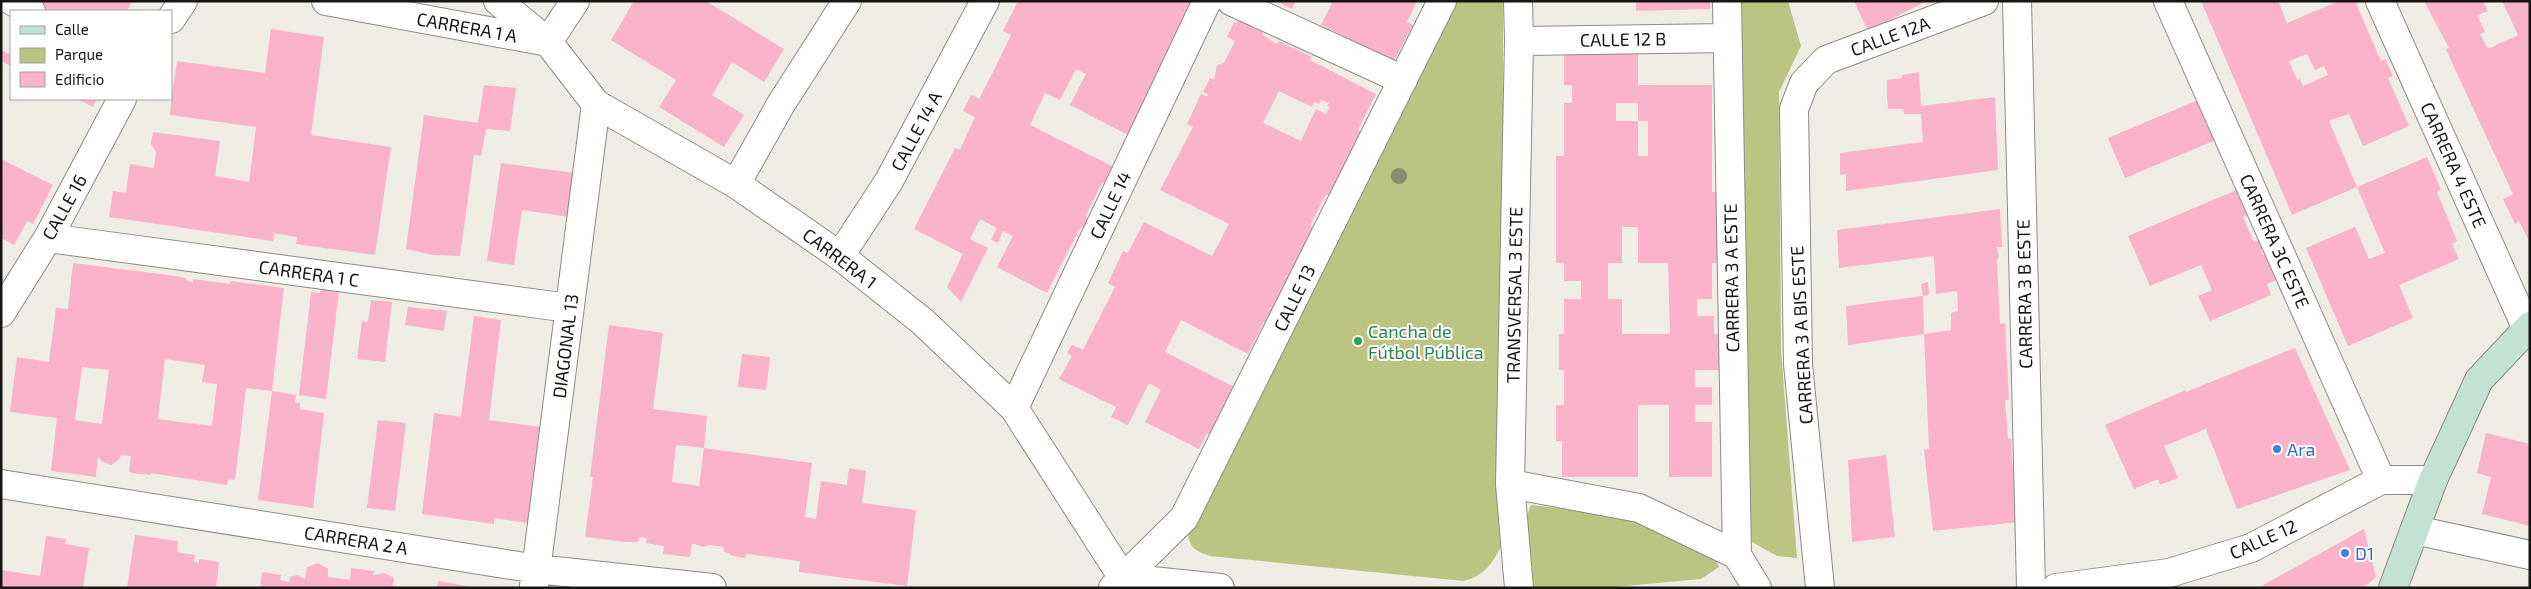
<svg xmlns="http://www.w3.org/2000/svg" width="2531" height="589" font-family="'Exo 2',sans-serif">
  <rect width="100%" height="100%" fill="#efede6"/>
  <!-- green -->
  <path fill="#bbc481" d="M1451,1H1503V543C1493,562 1486,575 1464,581L1210,556C1194,551 1188,546 1188,529Z
    M1734,1H1788L1801,46L1779,92L1781,350L1797,558L1777,556L1752,542L1746,504Z
    M1531,505L1634,517L1713,554L1719,567L1701,579L1604,588H1526L1520,534Z"/>
  <!-- building -->
  <path fill="#fab3ca" fill-rule="evenodd" d="M35,1H132L127,11H46L36,6Z
    M634,1H706L784,49L764,82L732,62L712,95L744,115L724,147L659,107L676,80L611,40Z
    M1018,1H1191L1128,135L1070,105L1086,74L1076,69L1060,100L1045,93L1030,125L1114,167L1106,184L1102,183L1086,215L1088,223L1079,230L1047,293L997,267L1013,236L1003,231L998,243L991,240L997,228L980,219L970,239L988,248L961,302L947,287L963,254L914,229L955,148L960,150L975,117L963,111L971,95L979,99L995,68L1011,35L1003,31Z
    M1276,1H1296L1292,9Z
    M1333,1H1417L1407,22L1413,25L1394,61L1321,25Z
    M1636,1H1710V9L1636,11Z
    M1854,1H1927L1868,31Z
    M2201,1H2278L2287,23L2339,1H2355L2381,61L2385,59L2393,76L2388,78L2409,126L2363,146L2349,114L2329,121L2357,187L2292,215ZM2307,54L2315,70L2324,66L2328,75L2303,86L2300,79L2297,80L2289,61Z
    M2424,1H2483L2488,11L2477,15L2485,32L2480,34L2488,49L2518,35L2502,1H2530V243L2519,221L2515,224L2503,199L2513,194L2453,65L2446,49L2449,48Z
    M1238,20L1263,32L1262,35L1277,44L1279,41L1312,57L1310,60L1376,94L1358,130L1365,134L1336,199L1326,194L1310,226L1321,232L1270,325L1264,322L1248,354L1181,320L1165,352L1238,389L1214,437L1207,433L1199,449L1145,422L1161,390L1149,383L1128,425L1111,417L1116,407L1059,379L1072,356L1067,353L1072,345L1083,350L1115,287L1108,283L1123,251L1128,253L1144,222L1212,256L1229,224L1160,190L1193,127L1187,124L1201,94L1207,97L1208,94L1203,92L1210,78L1214,80L1217,65L1224,63L1235,41L1227,37L1234,22L1237,23ZM1279,91L1312,107L1314,102L1319,104L1321,100L1329,103L1327,106L1330,107L1326,114L1316,109L1301,141L1263,123Z
    M271,29L324,37L311,135L391,147L375,255L296,244L297,237L274,233L273,241L109,217L113,191L126,193L130,164L154,168L156,152L151,144L153,132L220,141L215,176L249,182L256,127L170,115L172,94L177,61L265,73Z
    M1564,44H1638V85H1712V192H1720V263H1712V299H1697V316H1714V334H1720V370H1695V387H1712V405H1695V422H1712V477H1669V405H1638V477H1562V441H1556V405H1564V370H1559V334H1564V299H1581V281H1564V263H1556V156H1564V103H1572V85H1564ZM1616,103H1638V121H1616ZM1638,121H1648V156H1638ZM1622,227H1638V263H1668L1670,334H1622V299H1608V263H1622Z
    M1,50L9,54L11,50V66L1,61Z
    M1919,72L1921,106L1995,97L1998,170L1846,191V174L1840,175V153L1923,142L1921,114H1904L1903,109H1888L1887,98V80L1902,78V75Z
    M484,85L516,88L510,131L486,129L481,156L474,155L460,256L433,255L406,249L424,115L478,123Z
    M77,99H97L93,107Z
    M2198,100L2216,140L2125,178L2108,138Z
    M2427,157L2441,190L2437,192L2457,241L2452,244L2459,259L2399,285L2413,318L2348,346L2306,248L2355,227L2369,259L2385,253L2357,187Z
    M1,159L53,185L33,224L27,221L14,245L1,238Z
    M501,163L582,174L576,218L522,210L514,265L487,261Z
    M2239,189L2250,214L2243,217L2254,242L2261,239L2265,248L2261,250L2263,255L2267,253L2279,279L2267,284L2271,295L2210,321L2198,296L2212,290L2201,265L2150,286L2128,236Z
    M2000,209L2002,247H1996L1999,256L1997,261L2000,324L2005,323L2009,400H2005L2008,439L2011,438L2012,465H2016L2019,522L1933,531L1924,450L1929,449L1924,334L1951,330V313L1958,311L1957,291L1936,294L1934,256L1839,268L1837,230Z
    M73,263L176,276L185,278L187,281L193,282V279L230,284V281L284,288L272,391L296,395L295,403H300V409L324,413L313,508L258,500L272,391L246,388L235,480L228,479L227,485L151,473V475L131,473L129,471L131,456L121,455L119,460L111,465L102,462L98,457L96,477L51,471L57,418L10,412L17,357L49,362L56,308L68,309ZM165,359L205,365L202,382L217,384L212,426L158,419ZM82,367L109,370L102,424L75,420Z
    M1928,282L1929,295L1923,296L1924,334L1848,345L1846,306L1923,296L1921,284Z
    M321,288L339,291L326,399L299,395L311,292L320,293Z
    M371,300L392,302L385,362L357,359L362,321L368,322Z
    M408,307L447,311L444,331L405,325Z
    M474,316L501,320L489,420L548,428L528,523L494,518V524L422,514L434,413L461,417Z
    M609,325L663,333L653,409L707,416L704,448L812,463L805,517L816,519L821,481L847,485L849,468L866,471L862,503L916,510L907,586L799,572L800,561L746,554L745,558L729,555V553L724,552V547L710,545L703,547L692,543L690,557L663,554L664,546L646,543L647,538L639,537L638,542H626L585,537L593,477H590ZM676,445L704,448L699,486L672,482Z
    M2295,348L2350,470L2237,509L2206,429L2164,446L2178,478L2160,485L2158,479L2134,489L2105,425L2186,390V392Z
    M742,354L770,357L766,390L738,387Z
    M378,420L406,423L395,511L367,508Z
    M2486,433L2530,444V526L2482,514L2491,477L2477,473Z
    M1886,455L1895,537L1852,542L1848,460Z
    M2364,529L2376,577L2363,588H2258Z
    M135,535L178,541L177,552L195,555L194,561L199,563V559L219,562L216,588H127Z
    M46,536L66,539L65,544L89,548L83,588H1V570L40,576Z
    M318,563L328,569V577L350,580L351,568L374,571L373,575L384,573L394,578L393,586L400,588H260L262,572L281,575L280,580L289,582L290,577L297,575L305,579L307,567Z
    M438,581L473,587V588H437Z"/>
  <g fill="none" stroke-linecap="round" stroke-linejoin="round">
    <defs>
      <path id="minor" d="M12,1L31,11
        M326,1L548,42L575,1
        M1231,1L1403,80
        M1518,1L1519,41L1510,484L1519,588
        M1727,1L1737,555
        M2017,1L2031,588
        M2168,1L2381,480
        M171,19L183,1
        M1519,41L1726,38
        M736,184L781,104L847,1
        M48,238L569,308
        M840,256L889,181L985,1
        M1,313L48,238L122,99
        M1014,408L1207,1
        M1,484L537,569L712,588
        M1510,484L1639,508L1737,555L1757,588
        M2415,530L2530,555
        M534,586L596,104
        M1113,588L1184,518L1442,1
        M1820,588L1798,364L1794,109L1804,83L1826,60L1984,1"/>
      <path id="tertiary" d="M498,1L548,42L596,104L736,184L840,256L922,321L1014,408L1123,578L1220,588
        M2380,1L2527,329
        M2056,588L2169,573L2251,548L2381,480H2433"/>
      <path id="secondary" d="M2393,588L2433,480L2479,380L2530,326"/>
    </defs>
    <!-- minor casing -->
    <use href="#minor" stroke="#8d8b85" stroke-width="30"/>
    <!-- tertiary casing -->
    <use href="#tertiary" stroke="#8d8b85" stroke-width="30"/>
    <!-- secondary casing -->
    <use href="#secondary" stroke="#8d8b85" stroke-width="30"/>
    <!-- minor -->
    <use href="#minor" stroke="#fff" stroke-width="28"/>
    <!-- tertiary -->
    <use href="#tertiary" stroke="#fff" stroke-width="28"/>
    <!-- secondary -->
    <use href="#secondary" stroke="#c4e2d4" stroke-width="28"/>
  </g>
  <!-- trees -->
  <circle fill="#8b8c75" cx="1399" cy="176" r="8"/>
  <!-- markers -->
  <circle fill="#2e9e5b" stroke="#fff" stroke-width="2" cx="1358" cy="341" r="5"/>
  <g fill="#3f7fe0" stroke="#fff" stroke-width="2">
    <circle cx="2277" cy="449" r="5"/>
    <circle cx="2345" cy="553" r="5"/>
  </g>
  <g text-anchor="middle" dominant-baseline="central" stroke-width="4" stroke-linejoin="round" paint-order="stroke">
    <!-- street labels -->
    <g font-size="18" fill="#161513" stroke="#fff">
      <text transform="translate(467 27) rotate(10)">CARRERA 1 A</text>
      <text transform="translate(1890 36) rotate(-20)">CALLE 12A</text>
      <text transform="translate(1623 39) rotate(-1)">CALLE 12 B</text>
      <text transform="translate(916 131) rotate(-62)">CALLE 14 A</text>
      <text transform="translate(2454 165) rotate(66)">CARRERA 4 ESTE</text>
      <text transform="translate(1110 205) rotate(-65)">CALLE 14</text>
      <text transform="translate(64 207) rotate(-61)">CALLE 16</text>
      <text transform="translate(2275 241) rotate(66)">CARRERA 3C ESTE</text>
      <text transform="translate(840 258) rotate(37)">CARRERA 1</text>
      <text transform="translate(309 273) rotate(8)">CARRERA 1 C</text>
      <text transform="translate(1731 278) rotate(-91)">CARRERA 3 A ESTE</text>
      <text transform="translate(2024 294) rotate(-91)">CARRERA 3 B ESTE</text>
      <text transform="translate(1514 295) rotate(-89)">TRANSVERSAL 3 ESTE</text>
      <text transform="translate(1294 298) rotate(-64)">CALLE 13</text>
      <text transform="translate(1801 335) rotate(-93)">CARRERA 3 A BIS ESTE</text>
      <text transform="translate(565 346) rotate(-83)">DIAGONAL 13</text>
      <text transform="translate(2263 539) rotate(-24)">CALLE 12</text>
      <text transform="translate(356 540) rotate(9)">CARRERA 2 A</text>
    </g>
    <!-- leisure labels -->
    <g font-size="18" fill="#27864d" stroke="#fff" text-anchor="start">
      <text x="1368" y="331">Cancha de<tspan x="1368" dy="21">Fútbol Pública</tspan></text>
    </g>
    <!-- shop labels -->
    <g font-size="18" fill="#366cbe" stroke="#fff" text-anchor="start">
      <text x="2287" y="449">Ara</text>
      <text x="2355" y="553">D1</text>
    </g>
  </g>
  <!-- border -->
  <rect width="2531" height="589" fill="none" stroke="#161513" stroke-width="5"/>
  <!-- legend -->
  <rect x="10" y="10" width="162" height="90" fill="#ffffff" stroke="#a2a1a1"/>
  <rect x="20" y="26" width="25" height="8" fill="#c4e2d4" stroke="#a2a1a1"/>
  <text x="55" y="35" font-size="15" fill="#161513">Calle</text>
  <rect x="20" y="48" width="25" height="15" fill="#bbc481" stroke="#a2a1a1"/>
  <text x="55" y="60" font-size="15" fill="#161513">Parque</text>
  <rect x="20" y="72" width="25" height="15" fill="#fab3ca" stroke="#a2a1a1"/>
  <text x="55" y="85" font-size="15" fill="#161513">Edificio</text>
</svg>
